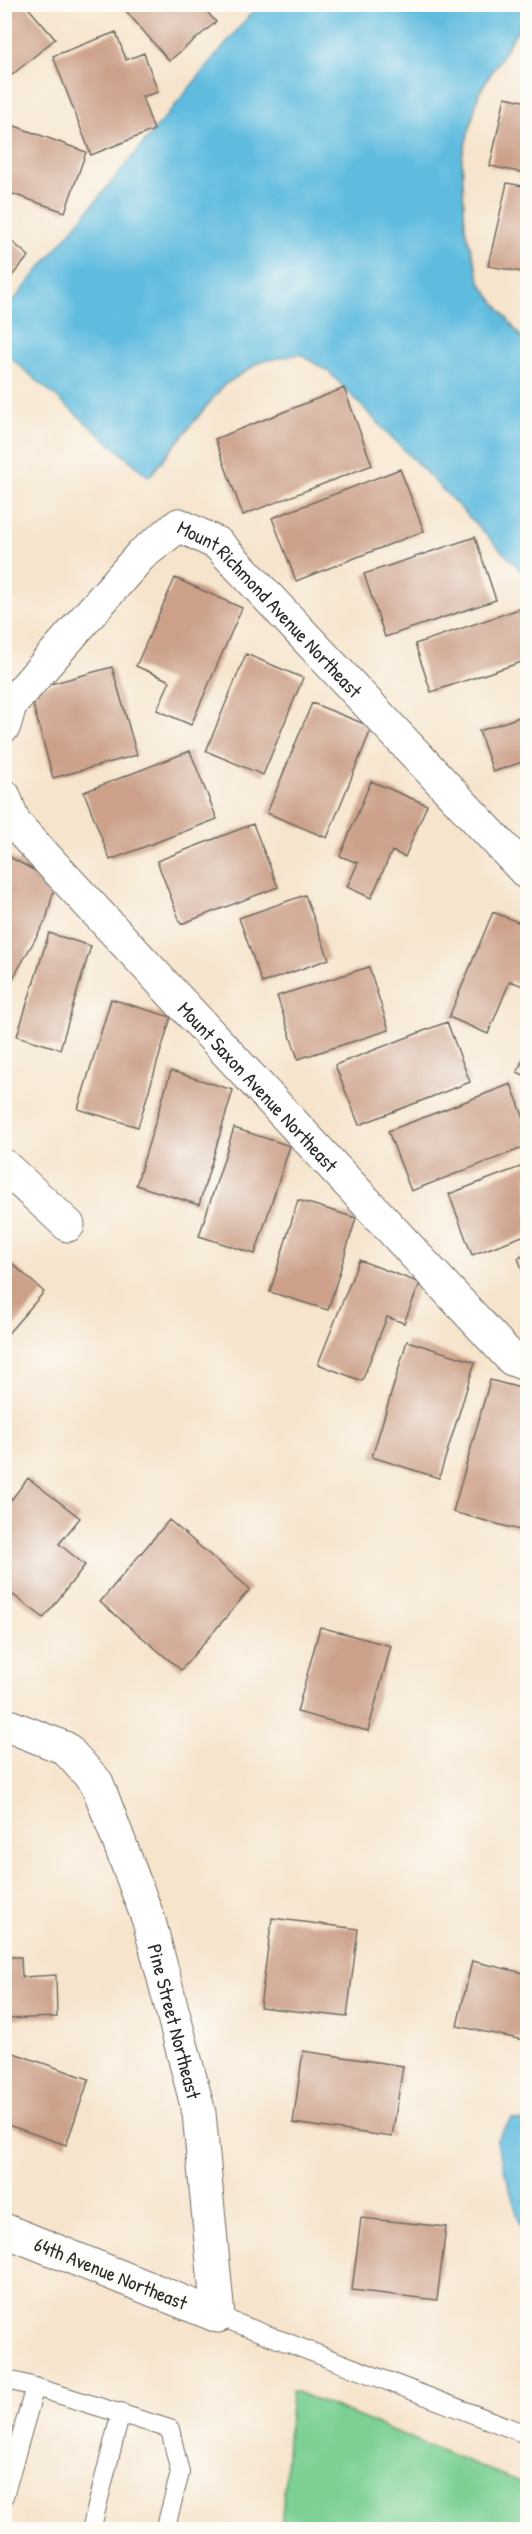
<svg xmlns="http://www.w3.org/2000/svg" width="532" height="2534" font-family="'Patrick Hand',sans-serif">
  <rect width="100%" height="100%" fill="#fdfcf7"/>
  <filter id="ink" filterUnits="userSpaceOnUse"><feTurbulence type="fractalNoise" baseFrequency=".0167" numOctaves="2"/><feDisplacementMap in="SourceGraphic" scale="12" xChannelSelector="R" yChannelSelector="G"/><feConvolveMatrix kernelMatrix="1 2 1 2 8 2 1 2 1" color-interpolation-filters="sRGB"/></filter>
  <filter id="wash" filterUnits="userSpaceOnUse"><feTurbulence type="fractalNoise" baseFrequency=".008" numOctaves="4" result="noise"/><feDisplacementMap in="SourceGraphic" scale="24" xChannelSelector="R" yChannelSelector="G"/><feGaussianBlur stdDeviation="1.35" result="paint"/><feColorMatrix in="noise" values="0 0 0 0 0 0 0 0 0 0 0 0 0 0 0 0 0 1.4 0 .05"/><feComposite in="paint" operator="in"/></filter>
  <g filter="url(#wash)">
    <rect width="100%" height="100%" fill="#f6e4cc"/>
    <!-- green -->
    <path fill="#7bd094" stroke="#537e60" stroke-width="1.5" d="M292,2390L527,2485V2529H281Z"/>
    <!-- water -->
    <path fill="#61bcdf" stroke="#467485" stroke-width="1.5" d="M258,5H527V18L517,31L479,93L462,157L465,227L481,284L527,345V577L329,372L300,354L260,362L224,385L149,477L5,353V311Z
      M511,2119L527,2123V2248L496,2141Z"/>
    <g id="blocks">
      <!-- building -->
      <path fill="#cca089" d="M4,4H25L55,39L6,80Z
        M121,5H201L216,22L169,61Z
        M116,32L126,60L144,53L158,92L142,97L154,130L91,155L53,56Z
        M505,97L528,102V174L490,166Z
        M4,122L86,152L65,212L4,191Z
        M507,183L528,187V273L488,266Z
        M4,235L29,256L4,285Z
        M344,388L372,465L243,515L215,439Z
        M400,469L424,531L296,581L272,518Z
        M475,537L496,600L385,637L364,574Z
        M175,578L242,608L191,725L157,710L170,681L136,666Z
        M519,609L528,636V660L431,692L415,644Z
        M246,654L303,678L263,775L206,751Z
        M112,667L137,755L53,778L29,690Z
        M312,703L372,727L327,838L267,813Z
        M528,714V760L493,772L479,731Z
        M190,751L217,819L110,860L84,792Z
        M371,781L427,805L405,857L392,851L371,898L347,887L358,863L340,856Z
        M253,824L278,887L181,924L157,861Z
        M4,854L56,882L46,920L4,994Z
        M305,895L329,959L262,983L239,918Z
        M493,912L528,926V988L510,981L488,1034L449,1017Z
        M49,933L91,946L60,1049L17,1036Z
        M369,967L389,1030L298,1059L277,996Z
        M111,999L171,1017L138,1127L78,1109Z
        M447,1022L470,1082L359,1125L335,1065Z
        M528,1050V1077L517,1072Z
        M171,1071L233,1090L199,1205L136,1185Z
        M511,1084L528,1129V1146L411,1191L388,1131Z
        M234,1128L290,1146L255,1254L199,1236Z
        M528,1164V1234L472,1255L449,1194Z
        M298,1200L356,1218L328,1310L270,1292Z
        M528,1254V1283H527L518,1258Z
        M4,1256L44,1292L4,1338Z
        M359,1260L420,1283L404,1323L387,1317L362,1381L318,1364Z
        M407,1341L475,1362L439,1478L372,1457Z
        M490,1380L528,1390V1514L523,1531L453,1512Z
        M28,1478L80,1518L59,1544L85,1565L44,1618L4,1588V1509Z
        M169,1520L250,1589L181,1670L100,1602Z
        M320,1627L391,1646L368,1731L297,1712Z
        M272,1918L358,1929L347,2017L260,2007Z
        M4,1957H21L22,1977L56,1975L57,2017L4,2019Z
        M472,1961L528,1974V2041L457,2026Z
        M5,2050L89,2079L66,2145L5,2124Z
        M303,2051L403,2066L392,2137L293,2123Z
        M361,2218L446,2227L437,2300L352,2290Z"/>
    </g>
  </g>
  <g filter="url(#ink)">
    <use href="#blocks" fill-opacity="0" stroke="#726c63" stroke-width="1.5"/>
    <g fill="none" stroke-linecap="round" stroke-linejoin="round">
      <defs>
        <path id="service" d="M218,2316L528,2435
          M4,2379L35,2387L4,2496
          M35,2387L170,2429L180,2473L165,2530
          M91,2530L121,2412"/>
        <g id="minor">
          <path id="s1" d="M4,726L10,705L141,555L179,525L218,544L528,874"/>
          <path id="s2" d="M4,796L14,823L512,1359L528,1365"/>
          <path d="M4,1166L68,1225"/>
          <path id="s3" d="M4,1724L65,1748L97,1783L149,1921L199,2113L218,2316L4,2230"/>
        </g>
      </defs>
      <!-- service casing -->
      <use href="#service" stroke="#726c63" stroke-width="20"/>
      <!-- minor casing -->
      <use href="#minor" stroke="#726c63" stroke-width="35"/>
      <!-- service -->
      <use href="#service" stroke="#fff" stroke-width="18"/>
      <!-- minor -->
      <use href="#minor" stroke="#fff" stroke-width="33"/>
    </g>
  </g>
  <g text-anchor="middle" dominant-baseline="central" stroke-width="6" stroke-linejoin="round" paint-order="stroke">
    <!-- street labels -->
    <g font-size="20" fill="#2b2b2b" stroke="#fdfcf7">
      <text stroke="none"><textPath href="#s1" startOffset="394">Mount Richmond Avenue Northeast</textPath></text>
      <text stroke="none"><textPath href="#s2" startOffset="388">Mount Saxon Avenue Northeast</textPath></text>
      <text stroke="none"><textPath href="#s3" startOffset="364">Pine Street Northeast</textPath></text>
      <text transform="translate(111 2273) rotate(22)">64th Avenue Northeast</text>
    </g>
  </g>
  <!-- margin -->
  <rect width="532" height="2534" fill="none" stroke="#fdfcf7" stroke-width="24"/>
</svg>
